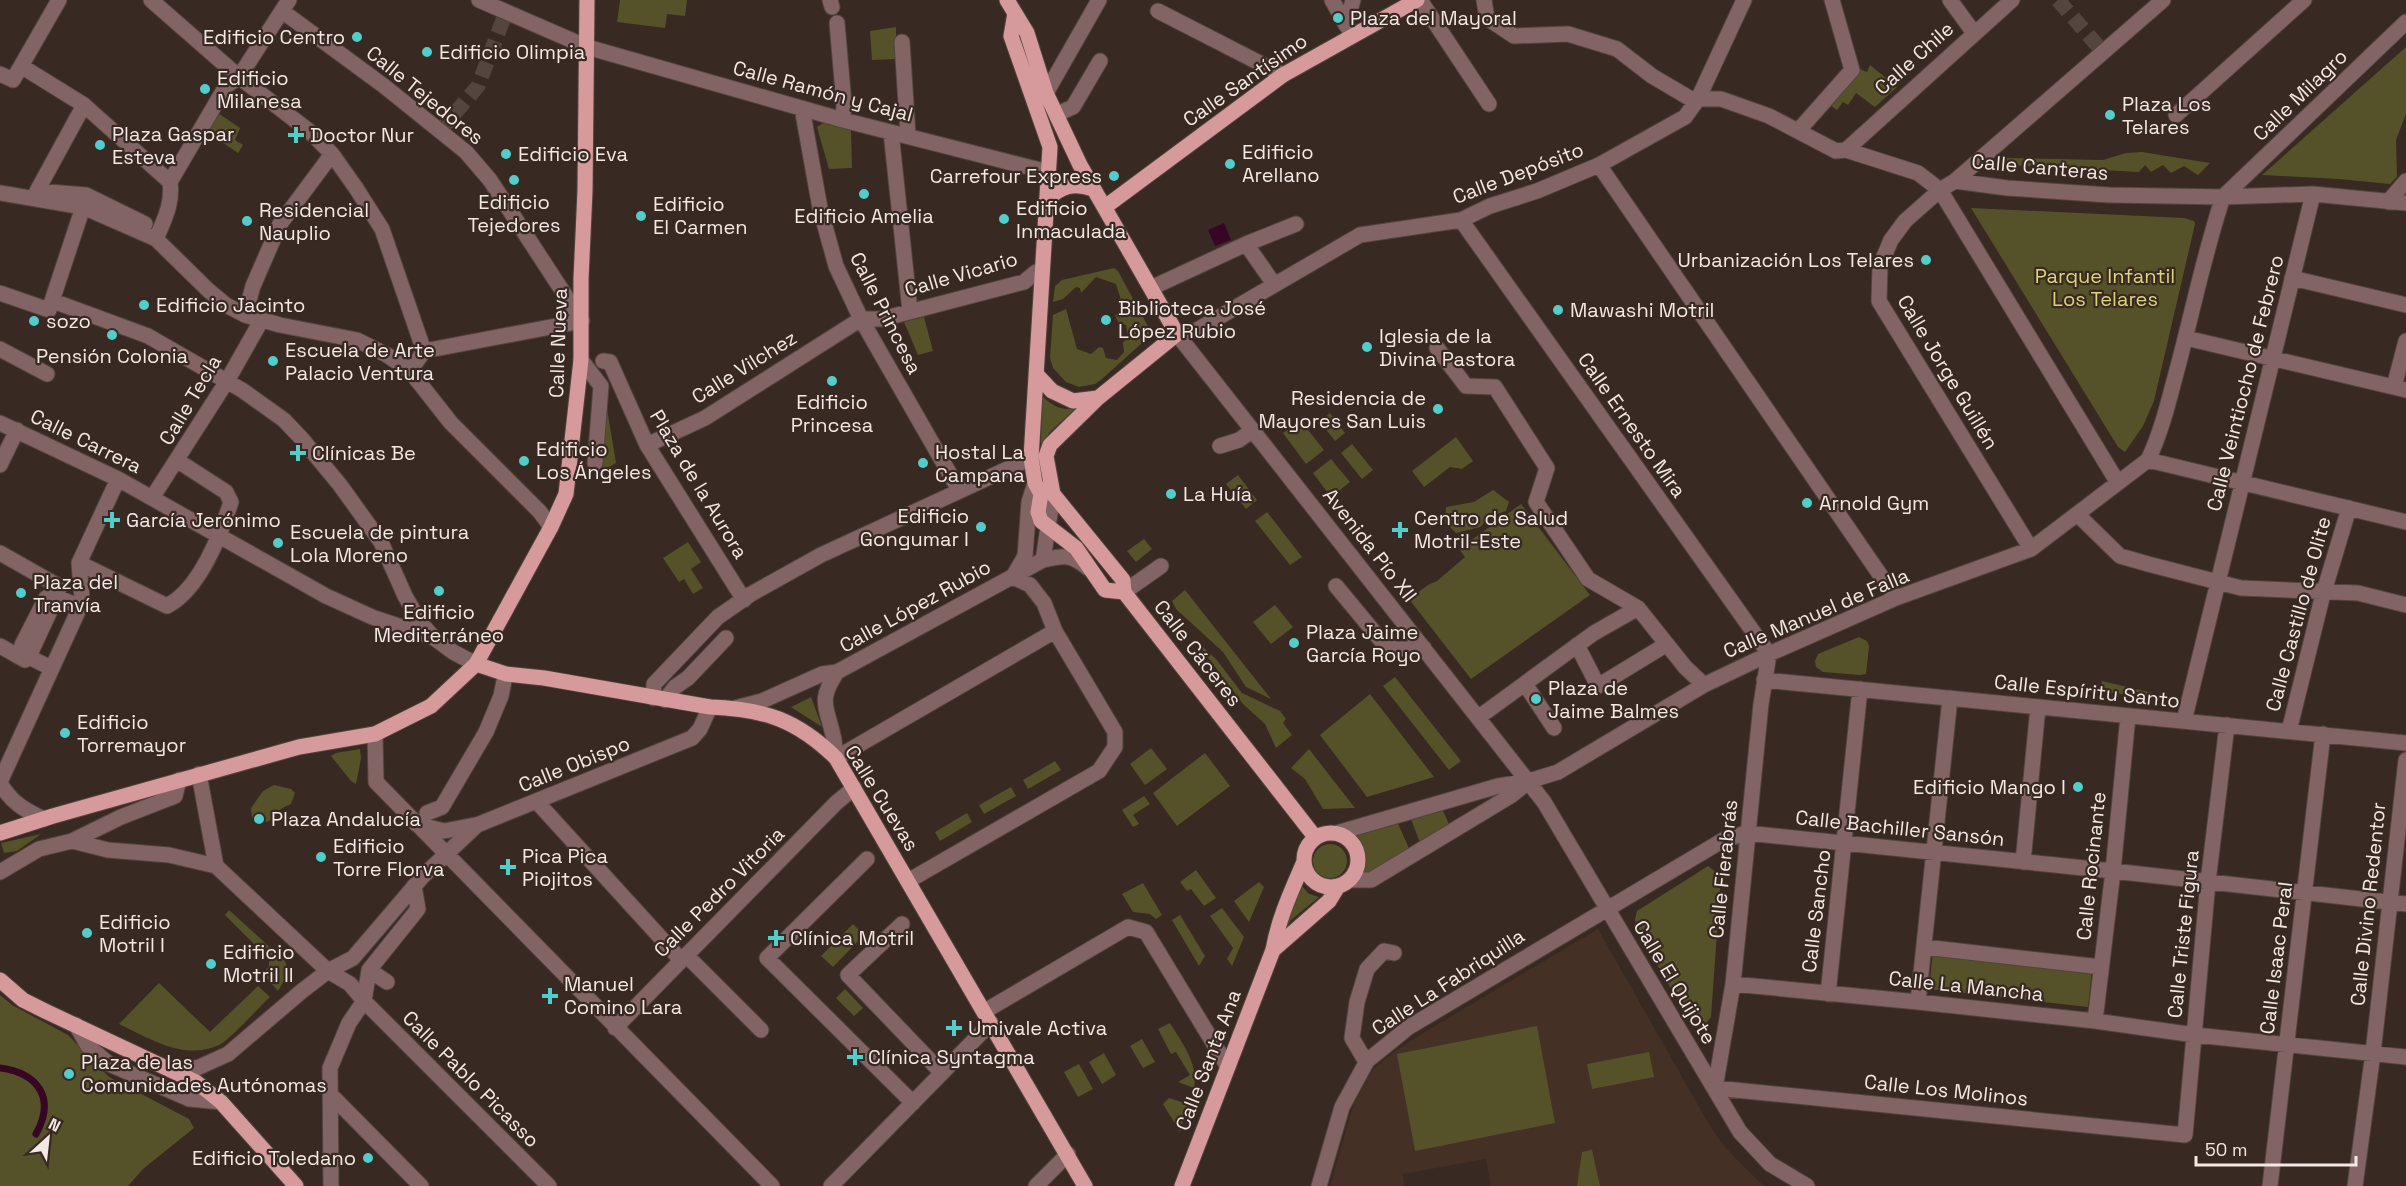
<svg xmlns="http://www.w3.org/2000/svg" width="2406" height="1186" font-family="'Space Grotesk',sans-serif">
  <rect width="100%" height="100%" fill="#382922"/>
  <!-- built -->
  <path fill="#453026" d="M1598,929L1707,1121L1720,1141L1737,1160L1764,1186H1491L1486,1159L1403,1174L1404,1186H1330L1354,1103L1373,1069L1394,1052L1430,1029Z"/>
  <!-- green -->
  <path fill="#555229" d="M620,0H687L685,16L667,14L665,28L617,22Z
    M896,27V59L872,60L870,31Z
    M2406,47V114L2396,140L2397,177L2390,184L2339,179L2262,175Z
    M1870,65L1897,87L1875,107L1856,93L1848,105L1843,102L1837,110L1827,103L1857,68L1867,72Z
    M218,113L240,128L235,140L243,145L238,153L207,132Z
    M823,123L851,130L852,168L829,169L817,127Z
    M2142,152L2210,163L2198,175L2184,166L2171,173L2163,165L2151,172L2145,165L2139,172L2008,165L2006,158L2103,160L2126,153Z
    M1971,208L2184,218L2194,221L2195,224L2154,401L2143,426L2125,452L2118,447Z
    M1114,268L1118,271L1152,334L1102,379L1095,384L1079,387L1066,382L1053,368L1050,358L1053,315L1066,309L1077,349L1091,354L1099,347L1103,348L1106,358L1117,360L1124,352L1123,343L1128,336L1126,325L1118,322L1115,315L1124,310L1116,284L1096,277L1081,293L1080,288L1076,287L1063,299L1053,302L1055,286L1062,280Z
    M924,317L933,351L918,355L904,322Z
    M1042,396C1053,406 1061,411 1076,408L1050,432L1041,445Z
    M606,403L616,463L599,473L595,467Z
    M1330,413L1345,433L1335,441L1320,422Z
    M1300,420L1324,450L1306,464L1283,433Z
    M1456,437L1473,461L1462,469L1450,467L1424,487L1412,471Z
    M1352,444L1373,470L1362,479L1341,453Z
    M1331,459L1350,482L1331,497L1313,473Z
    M1238,475L1257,500L1246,509L1226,484Z
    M1493,490L1509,502L1506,511L1491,516L1480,527L1456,533L1445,522L1446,507L1474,502Z
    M1521,504L1590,595L1471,679L1409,599L1428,585L1437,581L1465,557L1459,549Z
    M1267,512L1302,557L1290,565L1255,521Z
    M1144,539L1152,549L1136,562L1127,551Z
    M688,542L701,562L691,569L703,588L693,594L684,579L679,582L663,558Z
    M1185,590L1271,699L1246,687L1223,652L1176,609L1172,601Z
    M1275,605L1293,627L1271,644L1253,622Z
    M1859,637L1867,641L1869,646L1866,674L1860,675L1823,672L1816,667L1815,661L1818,654Z
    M1195,640L1216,659L1242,693L1280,711L1286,719L1283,723L1292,735L1276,748L1265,724L1243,704Z
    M1395,677L1461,761L1449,770L1383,686Z
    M2102,681L2157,694V697L2100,692Z
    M1370,694L1434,777L1367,797L1320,735Z
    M811,697L822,727L791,707Z
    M1151,748L1167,769L1145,785L1130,764Z
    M360,749L361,758L356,784L351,781L331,756L336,753Z
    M1309,749L1355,808L1323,809L1305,779L1291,768Z
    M1205,753L1230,786L1177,826L1153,793Z
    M1055,761L1061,770L1028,789L1023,780Z
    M274,785L291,789L295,793L291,804C287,806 281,808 278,812C270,821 265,827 252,819L251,808L263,791Z
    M1011,787L1016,796L984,814L979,805Z
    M1144,796L1150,804L1133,815L1139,824L1133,827L1122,810Z
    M1440,804L1451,829L1422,848L1409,814Z
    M967,813L972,822L940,841L935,832Z
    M1396,819L1411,853L1371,877H1358C1364,859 1361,846 1347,834Z
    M41,834L17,851L4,853L1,843Z
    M1313 861a17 17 0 1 1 34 0a17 17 0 1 1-34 0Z
    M1708,866L1721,876L1711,1017L1706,1023L1688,1018L1637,930L1635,919L1637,911Z
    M1196,870L1216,898L1204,906L1191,889L1187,891L1180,882Z
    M1259,882L1264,887L1249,922L1234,901Z
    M1143,883L1162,915L1156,919L1150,914L1133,912L1122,894Z
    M1301,885L1309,894L1319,897L1291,920L1282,935Z
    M1222,908L1244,937L1232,966L1227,959L1233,948L1210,916Z
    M229,910L285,961L289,972L278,991L263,974L269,966V959L225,915Z
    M1180,915L1205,956L1199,966L1172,920Z
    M853,924L864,935L833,967L821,956Z
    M1933,951L2092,969L2088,1007L1929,989Z
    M159,983L210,1032L258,986L270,997C259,1007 230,1040 219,1045C184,1061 151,1039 119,1024Z
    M845,989L863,1008L854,1016L836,998Z
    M0,995L12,1005L68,1035L109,1077L189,1119L194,1128L143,1169L128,1186H0Z
    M1170,1023C1182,1043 1199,1064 1194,1088L1178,1082L1190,1075L1176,1052L1171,1054L1158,1029Z
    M1537,1026L1555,1123L1415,1151L1397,1054Z
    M1142,1039L1155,1062L1143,1068L1130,1046Z
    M1649,1052L1654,1077L1592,1089L1587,1064Z
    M1104,1053L1116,1075L1102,1084L1089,1062Z
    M1079,1064L1093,1089L1078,1097L1064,1072Z
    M1169,1098L1188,1104L1180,1132L1163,1104Z
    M1592,1150L1600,1186H1577L1582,1152Z"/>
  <!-- water -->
  <path fill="#380625" d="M1224,223L1231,240L1215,246L1208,230Z"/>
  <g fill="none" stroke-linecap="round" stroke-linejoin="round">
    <!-- stream -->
    <path stroke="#380625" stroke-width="7" d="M0,1068C38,1073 56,1098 36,1134"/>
    <!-- minor-tunnel -->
    <path stroke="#54463f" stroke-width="15" stroke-dasharray="15 8" stroke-linecap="butt" d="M2058,0L2103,52
      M440,131L478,86L506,12"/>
    <defs>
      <path id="minor" d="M151,0L239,77L309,131L332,154L356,188L382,229L424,351
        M479,0L587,47L843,120L1048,172
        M830,0L832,7
        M1332,0L1346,25
        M1420,0L1489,104
        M1484,0L1487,18L1514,36L1568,34L1617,49L1652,76L1691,99H1721L1769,116L1836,151L1846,150L1918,173L1940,190L2118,483
        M1744,0L1698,99L1685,117L1599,165L1537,191L1490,206L1461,220L1360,235L1197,330L1177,334L1544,802L1740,1132L1770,1164L1807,1186
        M1950,0L1974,33
        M282,11L384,86L466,152L490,180L582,321L424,351L410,371
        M1158,11L1283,75
        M837,23L844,104L843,120
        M1353,35L1346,25L1353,0
        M902,42L908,135
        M21,66L84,105L170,182C173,204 164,220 156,239
        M0,74L13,80L59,0
        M1046,93L1099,0
        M84,105L37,191L86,195L145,224
        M802,108L820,208L836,266L861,319L959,490
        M1057,114L1073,107L1100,61
        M2176,115L2304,0
        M1798,131L1852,70L1832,0
        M891,132L910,311
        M1846,150L2012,0
        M1599,165L1896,598
        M1955,181L2163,0
        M170,182L226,86L239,77L289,0
        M0,193L83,207L156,239L208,290L226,305L245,315L280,325L357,340L387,355L410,371L451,423L540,512L551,527
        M2223,197L2406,22
        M2388,202L2406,181
        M1461,220L1769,654L1761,704L1733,984L1715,1088
        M1246,244L1296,224
        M2292,278L2406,305
        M1151,288L1246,244L1274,284
        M0,293L49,310L83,207
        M53,301L148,336L242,390L284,420L302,439L340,485L381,542L405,596L420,622L434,638L453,652L476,664
        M245,315L253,286L280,224L332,154
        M2186,338L2406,390
        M1437,348L1466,386L1495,387L1547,468L1536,502L1588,579L1638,608L1685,667L1704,685
        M0,349L47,374
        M581,360L601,386L595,463
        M603,361L610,362L647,445L744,600
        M2394,387L2406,341
        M0,423L118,479L326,596L372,617L432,637
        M647,445L705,418L861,319H882L1024,282L1036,272
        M1220,446L1239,440L1253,430
        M2148,460L2406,522
        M0,465L17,430
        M152,498L227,381L261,321
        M2077,514L2120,556L2148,564L2241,588L2358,593L2406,605
        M2031,549L1879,301L1880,266L1891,240L1905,221L1940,190L1955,181L2007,188L2109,195L2223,197L2313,194L2406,203
        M0,553L60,587
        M1043,560L1053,494
        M79,563L167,606C200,589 220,536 231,502L226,492L178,461
        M1014,575L1025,556L1029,502L1035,483
        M1336,586L1384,644L1394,649L1424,648
        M1124,592L1161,566
        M51,609L30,654L33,659L51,668
        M22,645L46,598L52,595L80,607
        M1577,645L1598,686L1667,644
        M0,646L25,660
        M837,672C818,701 826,705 833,735C835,742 835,751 836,758L1055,631
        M1764,680L2406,743
        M1525,684L1554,728
        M653,698L654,684L718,617L751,594L821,555L1031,458
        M665,700L675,687L688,678L726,638
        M735,708L762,701L822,674L837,672L1043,560C1065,555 1070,554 1088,568
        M1479,717L1594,633L1638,608
        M2184,721L2313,194
        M2289,731L2322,598L2349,508
        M375,734L376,782L772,1186
        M199,774L216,866
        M0,782L80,607L82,599L79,563L118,479
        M0,783C11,802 24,810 44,819
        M537,802L681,960
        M427,813L442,807L486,732L501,696L504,681
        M416,824L444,831L475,825
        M1337,833L1498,786L1529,781L1558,772L1704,685L1769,654L1896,598L2031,549L2148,460C2160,435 2167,408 2174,381C2191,320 2203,257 2223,197
        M72,841L108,850L169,855L216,866L328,971L350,984L364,1001L549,1186
        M867,859L767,958L913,1103
        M2023,862L2038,707
        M0,872L39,849L72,841L121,817L175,796L179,780
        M1350,880H1371L1512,795L1529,781
        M908,881L1099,771L1115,747V732L1055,631L1044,603L1030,585L1013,577
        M902,924L848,975L942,1073
        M1924,947L2101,967
        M686,955L761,1030
        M369,970L387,982
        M1733,984L1918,1002L2095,1021L2195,1035L2406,1057
        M1828,994L1860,689
        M1918,1002L1950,698
        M985,1011L1128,927L1146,932L1228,1067
        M2095,1021L2113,871L2128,716
        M76,1025L88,1046L109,1064L189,1099L221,1102
        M615,1028L836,803L854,788
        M1366,1062L1352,1038L1357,1002L1367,969L1384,951L1394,953
        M167,1067L197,1068L228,1054L302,991L328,971L353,958L423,876L477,825L692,738L700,729L710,707
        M1715,1088L2185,1135L2208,882L2227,725
        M331,1095L421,1186
        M331,1186L330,1068L349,1023L364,1001L369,970L418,909L414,886
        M831,1186L991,1023
        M1036,1186L1068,1154
        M1319,1186L1342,1107L1367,1061L1409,1027L1725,839L1747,833L2113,871L2406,904
        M2270,1186L2323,734
        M2355,1186L2373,1053L2406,760"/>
      <path id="major" d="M1007,0L1027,33L1046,93L1080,165L1177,334L1098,398L1050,445L1046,456L1053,494L1123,580L1124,592L1315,837
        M1015,13L1011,36L1050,147L1031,458L1035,483L1041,494L1038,512L1041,521L1076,548L1105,590L1124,592
        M1046,201C1060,186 1074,182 1093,189
        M1105,207L1283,75L1417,0
        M1036,374L1052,391L1073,401L1098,398
        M476,664L506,674L544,678L710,707C765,709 797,720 836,758L1085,1186
        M1304 860a27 27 0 1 1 54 0a27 27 0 1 1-54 0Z
        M0,833L53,816L299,747L375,734L431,706L476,664L551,527L566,494L581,360V279L585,191L587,0
        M1273,950L1329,901L1337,888
        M0,980L23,1000L45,1011L196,1082L221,1102L296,1186
        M1182,1186L1273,950C1278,920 1291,892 1303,864"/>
    </defs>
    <!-- minor casing -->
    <use href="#minor" stroke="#52443d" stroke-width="17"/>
    <!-- major casing -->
    <use href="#major" stroke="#52443d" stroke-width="17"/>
    <!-- minor -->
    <use href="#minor" stroke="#826465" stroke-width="15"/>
    <!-- major -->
    <use href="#major" stroke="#d69a9c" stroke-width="15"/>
  </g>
  <!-- markers -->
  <g fill="#53cdca" stroke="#382922" stroke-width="2">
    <circle cx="1338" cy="18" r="6"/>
    <circle cx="357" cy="37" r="6"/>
    <circle cx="427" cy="52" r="6"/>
    <circle cx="205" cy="89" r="6"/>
    <circle cx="2110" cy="115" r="6"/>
    <path d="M293 126h6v6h6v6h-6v6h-6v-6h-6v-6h6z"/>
    <circle cx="100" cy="145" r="6"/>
    <circle cx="506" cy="154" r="6"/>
    <circle cx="1230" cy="164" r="6"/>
    <circle cx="1114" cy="176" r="6"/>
    <circle cx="514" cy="180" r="6"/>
    <circle cx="864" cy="194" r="6"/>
    <circle cx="641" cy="216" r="6"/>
    <circle cx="1004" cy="219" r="6"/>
    <circle cx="247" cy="221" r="6"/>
    <circle cx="1926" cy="260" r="6"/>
    <circle cx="144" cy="305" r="6"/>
    <circle cx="1558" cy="310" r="6"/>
    <circle cx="1106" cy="320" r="6"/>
    <circle cx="34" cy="321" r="6"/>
    <circle cx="112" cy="335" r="6"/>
    <circle cx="1367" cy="347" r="6"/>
    <circle cx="273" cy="361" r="6"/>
    <circle cx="832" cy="381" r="6"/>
    <circle cx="1438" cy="409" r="6"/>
    <path d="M295 444h6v6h6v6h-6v6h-6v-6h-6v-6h6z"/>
    <circle cx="524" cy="461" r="6"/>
    <circle cx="923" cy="463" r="6"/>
    <circle cx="1171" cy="494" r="6"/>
    <circle cx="1807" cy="503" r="6"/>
    <path d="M109 511h6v6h6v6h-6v6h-6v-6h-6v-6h6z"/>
    <circle cx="981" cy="527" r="6"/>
    <path d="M1397 521h6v6h6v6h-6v6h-6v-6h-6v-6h6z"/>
    <circle cx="278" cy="543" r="6"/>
    <circle cx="439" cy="591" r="6"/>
    <circle cx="21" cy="593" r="6"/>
    <circle cx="1294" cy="643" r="6"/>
    <circle cx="1536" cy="699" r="6"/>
    <circle cx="65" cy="733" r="6"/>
    <circle cx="2078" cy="787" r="6"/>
    <circle cx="259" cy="819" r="6"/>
    <circle cx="321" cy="857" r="6"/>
    <path d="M505 858h6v6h6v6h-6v6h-6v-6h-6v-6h6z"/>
    <circle cx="87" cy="933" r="6"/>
    <path d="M773 929h6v6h6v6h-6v6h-6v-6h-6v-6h6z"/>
    <circle cx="211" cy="964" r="6"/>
    <path d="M547 987h6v6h6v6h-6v6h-6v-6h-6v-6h6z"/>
    <path d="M951 1019h6v6h6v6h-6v6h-6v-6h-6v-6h6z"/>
    <path d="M852 1048h6v6h6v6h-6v6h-6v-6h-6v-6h6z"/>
    <circle cx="69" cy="1074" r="6"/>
    <circle cx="368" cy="1158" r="6"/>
  </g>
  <g text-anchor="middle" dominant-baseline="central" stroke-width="4.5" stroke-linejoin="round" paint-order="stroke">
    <!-- poi labels -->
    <g font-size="20" fill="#f3e8e4" stroke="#382922" text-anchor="start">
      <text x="1350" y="18">Plaza del Mayoral</text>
      <text x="345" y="37" text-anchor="end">Edificio Centro</text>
      <text x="439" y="52">Edificio Olimpia</text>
      <text x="217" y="78">Edificio<tspan x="217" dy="23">Milanesa</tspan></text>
      <text x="2122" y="104">Plaza Los<tspan x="2122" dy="23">Telares</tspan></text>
      <text x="112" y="134">Plaza Gaspar<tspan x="112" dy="23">Esteva</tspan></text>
      <text x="310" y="135">Doctor Nur</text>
      <text x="1242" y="152">Edificio<tspan x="1242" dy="23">Arellano</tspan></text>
      <text x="518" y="154">Edificio Eva</text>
      <text x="1102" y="176" text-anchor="end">Carrefour Express</text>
      <text x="514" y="202" text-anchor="middle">Edificio<tspan x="514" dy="23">Tejedores</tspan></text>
      <text x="653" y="204">Edificio<tspan x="653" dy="23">El Carmen</tspan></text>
      <text x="1016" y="208">Edificio<tspan x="1016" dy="23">Inmaculada</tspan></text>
      <text x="259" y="210">Residencial<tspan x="259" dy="23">Nauplio</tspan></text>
      <text x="864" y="216" text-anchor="middle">Edificio Amelia</text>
      <text x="1914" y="260" text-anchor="end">Urbanización Los Telares</text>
      <text x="156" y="305">Edificio Jacinto</text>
      <text x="1118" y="308">Biblioteca José<tspan x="1118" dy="23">López Rubio</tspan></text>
      <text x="1570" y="310">Mawashi Motril</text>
      <text x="46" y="321">sozo</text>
      <text x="1379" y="336">Iglesia de la<tspan x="1379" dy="23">Divina Pastora</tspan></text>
      <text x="285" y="350">Escuela de Arte<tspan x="285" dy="23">Palacio Ventura</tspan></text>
      <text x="112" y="356" text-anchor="middle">Pensión Colonia</text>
      <text x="1426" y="398" text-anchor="end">Residencia de<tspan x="1426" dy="23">Mayores San Luis</tspan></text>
      <text x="832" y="402" text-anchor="middle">Edificio<tspan x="832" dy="23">Princesa</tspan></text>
      <text x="536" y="449">Edificio<tspan x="536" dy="23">Los Ángeles</tspan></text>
      <text x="935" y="452">Hostal La<tspan x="935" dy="23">Campana</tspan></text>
      <text x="312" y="453">Clínicas Be</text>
      <text x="1183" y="494">La Huía</text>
      <text x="1819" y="503">Arnold Gym</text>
      <text x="969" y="516" text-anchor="end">Edificio<tspan x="969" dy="23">Gongumar I</tspan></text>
      <text x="1414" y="518">Centro de Salud<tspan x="1414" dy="23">Motril-Este</tspan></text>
      <text x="126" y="520">García Jerónimo</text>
      <text x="290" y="532">Escuela de pintura<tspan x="290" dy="23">Lola Moreno</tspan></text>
      <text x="33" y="582">Plaza del<tspan x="33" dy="23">Tranvía</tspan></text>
      <text x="439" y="612" text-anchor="middle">Edificio<tspan x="439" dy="23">Mediterráneo</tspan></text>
      <text x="1306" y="632">Plaza Jaime<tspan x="1306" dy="23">García Royo</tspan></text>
      <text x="1548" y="688">Plaza de<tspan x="1548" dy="23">Jaime Balmes</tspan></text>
      <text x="77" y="722">Edificio<tspan x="77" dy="23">Torremayor</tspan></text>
      <text x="2066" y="787" text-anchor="end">Edificio Mango I</text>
      <text x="271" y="819">Plaza Andalucía</text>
      <text x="333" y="846">Edificio<tspan x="333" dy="23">Torre Florva</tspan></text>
      <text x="522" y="856">Pica Pica<tspan x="522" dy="23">Piojitos</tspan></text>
      <text x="99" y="922">Edificio<tspan x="99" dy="23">Motril I</tspan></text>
      <text x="790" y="938">Clínica Motril</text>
      <text x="223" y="952">Edificio<tspan x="223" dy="23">Motril II</tspan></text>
      <text x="564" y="984">Manuel<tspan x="564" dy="23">Comino Lara</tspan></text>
      <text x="968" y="1028">Umivale Activa</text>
      <text x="868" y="1057">Clínica Syntagma</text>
      <text x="81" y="1062">Plaza de las<tspan x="81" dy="23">Comunidades Autónomas</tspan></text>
      <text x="356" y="1158" text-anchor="end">Edificio Toledano</text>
    </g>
    <!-- street labels -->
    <g font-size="20" fill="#f3e8e4" stroke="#382922">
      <text transform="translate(1914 58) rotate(-42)">Calle Chile</text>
      <text transform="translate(1245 80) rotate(-35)">Calle Santísimo</text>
      <text transform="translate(823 91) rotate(15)">Calle Ramón y Cajal</text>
      <text transform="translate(425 95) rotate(39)">Calle Tejedores</text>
      <text transform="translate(2300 95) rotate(-44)">Calle Milagro</text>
      <text transform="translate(2040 167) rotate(5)">Calle Canteras</text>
      <text transform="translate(1518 173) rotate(-21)">Calle Depósito</text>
      <text transform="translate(961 274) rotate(-16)">Calle Vicario</text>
      <text transform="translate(886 313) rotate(63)">Calle Princesa</text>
      <text transform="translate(558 343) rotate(-88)">Calle Nueva</text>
      <text transform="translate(744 367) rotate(-32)">Calle Vilchez</text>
      <text transform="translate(1948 372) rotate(59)">Calle Jorge Guillén</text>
      <text transform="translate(2245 383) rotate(-76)">Calle Veintiocho de Febrero</text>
      <text transform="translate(190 400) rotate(-59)">Calle Tecla</text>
      <text transform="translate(1632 425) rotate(55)">Calle Ernesto Mira</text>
      <text transform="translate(86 441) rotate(26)">Calle Carrera</text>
      <text transform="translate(699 484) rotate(59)">Plaza de la Aurora</text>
      <text transform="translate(1370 545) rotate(52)">Avenida Pío XII</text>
      <text transform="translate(915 606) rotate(-29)">Calle López Rubio</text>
      <text transform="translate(1816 613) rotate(-23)">Calle Manuel de Falla</text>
      <text transform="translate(2298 614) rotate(-75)">Calle Castillo de Olite</text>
      <text transform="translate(1198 653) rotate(52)">Calle Cáceres</text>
      <text transform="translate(2087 691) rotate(6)">Calle Espíritu Santo</text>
      <text transform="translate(574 764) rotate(-22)">Calle Obispo</text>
      <text transform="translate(882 798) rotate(58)">Calle Cuevas</text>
      <text transform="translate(1900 828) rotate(6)">Calle Bachiller Sansón</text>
      <text transform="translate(2091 866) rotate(-84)">Calle Rocinante</text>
      <text transform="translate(1723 869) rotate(-84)">Calle Fierabrás</text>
      <text transform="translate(719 892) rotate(-45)">Calle Pedro Vitoria</text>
      <text transform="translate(2368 904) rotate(-84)">Calle Divino Redentor</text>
      <text transform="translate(1816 911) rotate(-83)">Calle Sancho</text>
      <text transform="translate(2183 934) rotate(-84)">Calle Triste Figura</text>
      <text transform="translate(2276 958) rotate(-83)">Calle Isaac Peral</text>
      <text transform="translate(1448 982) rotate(-33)">Calle La Fabriquilla</text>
      <text transform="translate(1675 982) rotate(59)">Calle El Quijote</text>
      <text transform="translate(1966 986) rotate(6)">Calle La Mancha</text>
      <text transform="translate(1208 1060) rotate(-69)">Calle Santa Ana</text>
      <text transform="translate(471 1079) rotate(45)">Calle Pablo Picasso</text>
      <text transform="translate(1946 1090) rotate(6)">Calle Los Molinos</text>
    </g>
    <!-- park labels -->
    <g font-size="20" fill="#dcd577" stroke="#382922">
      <text x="2105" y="276">Parque Infantil<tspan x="2105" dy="23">Los Telares</tspan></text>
    </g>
  </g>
  <!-- north arrow -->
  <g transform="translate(48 1138) rotate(27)" stroke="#382922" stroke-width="4.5" paint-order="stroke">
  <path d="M0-4.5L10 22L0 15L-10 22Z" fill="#f3e8e4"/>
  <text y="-9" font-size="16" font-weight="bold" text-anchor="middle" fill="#f3e8e4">N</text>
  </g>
  <!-- scale -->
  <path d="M2196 1156v9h160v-9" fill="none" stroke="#f3e8e4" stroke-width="3"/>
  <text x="2205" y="1156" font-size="18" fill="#f3e8e4" stroke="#382922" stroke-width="4.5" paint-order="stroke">50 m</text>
</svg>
